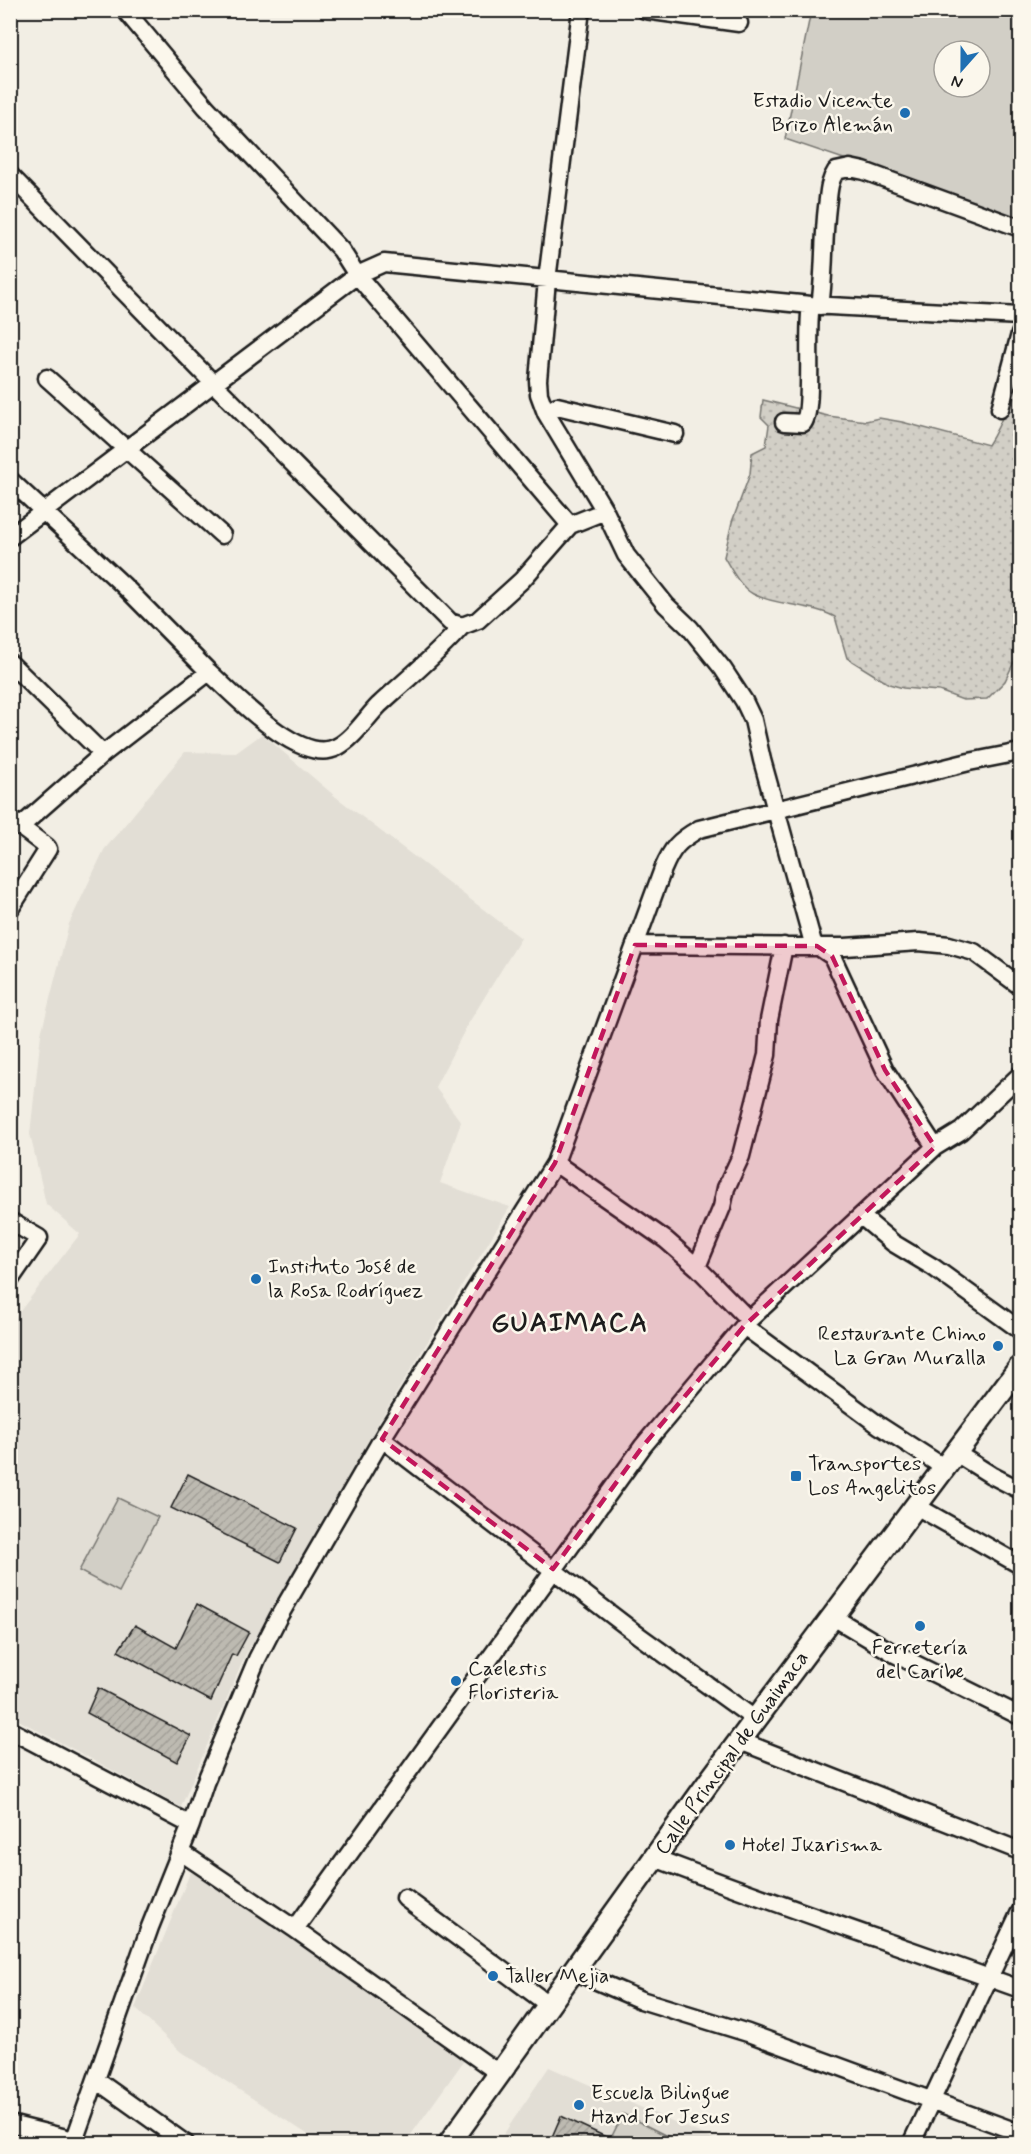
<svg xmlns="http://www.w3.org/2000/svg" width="1031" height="2154" font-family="Mynerve,sans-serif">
  <defs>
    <pattern id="grass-dots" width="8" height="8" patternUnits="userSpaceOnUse" patternTransform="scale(1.5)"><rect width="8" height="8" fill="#d2cfc6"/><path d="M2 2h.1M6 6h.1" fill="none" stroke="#b4b1aa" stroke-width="1.8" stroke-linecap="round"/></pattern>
    <pattern id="building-hatch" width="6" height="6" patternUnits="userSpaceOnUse" patternTransform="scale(1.5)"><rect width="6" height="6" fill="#bdbab1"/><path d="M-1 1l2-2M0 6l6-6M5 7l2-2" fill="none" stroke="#a29f98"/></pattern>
  </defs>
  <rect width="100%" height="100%" fill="#f2eee4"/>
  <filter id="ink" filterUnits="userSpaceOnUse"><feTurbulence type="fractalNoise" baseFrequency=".0167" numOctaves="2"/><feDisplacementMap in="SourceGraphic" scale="12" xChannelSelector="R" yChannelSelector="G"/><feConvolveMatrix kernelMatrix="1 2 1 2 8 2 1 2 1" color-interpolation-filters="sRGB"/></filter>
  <g filter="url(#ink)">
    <!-- built -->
    <path fill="#e2ded5" d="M262,734L336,797L521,938L468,1024L435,1087L461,1122L440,1183L510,1207L380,1420L245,1656L181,1807L11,1716L10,1324L80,1234L46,1204L30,1134L41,1034L69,924L104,850L185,752L236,753Z
      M202,1871L468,2055L405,2143H321L181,2052L135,2008L190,1873Z
      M549,2067L722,2143L497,2144Z"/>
    <!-- grass -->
    <path fill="url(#grass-dots)" stroke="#777671" stroke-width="1.5" d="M1020,363V649L1005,681L987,699L963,700L939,691L903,688L889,684L847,658L835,617C808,603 776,606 753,594C740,587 731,569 724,557L732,522L750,474L752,453L766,446L769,425L761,417L763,400L828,416L866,421L879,418L902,422L988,445C1004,420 1012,392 1020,363Z"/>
    <!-- park -->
    <path fill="#d2cfc6" stroke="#777671" stroke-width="1.5" fill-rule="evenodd" d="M811,11H1020V219L785,139ZM944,51H980V87H944Z
      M118,1498L158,1517L119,1592L79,1571Z
      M623,2114L681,2143L608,2144Z"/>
    <!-- building -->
    <path fill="url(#building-hatch)" stroke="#1c1c1c" stroke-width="1.5" d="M188,1474L297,1528L280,1562L171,1508Z
      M197,1604L249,1632L236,1656L232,1654L211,1701L118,1651L135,1625L176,1648Z
      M98,1688L191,1736L177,1762L87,1713Z
      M561,2116L621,2144H549Z"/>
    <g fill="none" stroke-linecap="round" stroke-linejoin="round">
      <defs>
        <path id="minor" d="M125,10L206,107L341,250L357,275L570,525
          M581,10L547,280L538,380L539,394L546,413L605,511L626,555L666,605L690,628L723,669L744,701L753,720L762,760L813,943L832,956L885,1070L935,1147
          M645,10L739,23
          M10,175L214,384L450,622L462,626L478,620L522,580L570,525L605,511
          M820,306C825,273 823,240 827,207C829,194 828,183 836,171L850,168L864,171L1020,228
          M47,378L222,535
          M1000,409L1020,334
          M546,413L557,406L675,434
          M784,422L803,423C814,412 806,329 811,305
          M10,480L123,585L209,672L103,754L20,827
          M10,537L357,275L384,263L811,305L1020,316
          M10,663L103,754
          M209,672C233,694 301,767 337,747C354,738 366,718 379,705C407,679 437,655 462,626
          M10,819L47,847L48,849L10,909
          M635,945L845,947L919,942L949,945L974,952L1020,986
          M555,1163L666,1240L697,1267L749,1320
          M861,1216L893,1243L933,1267L1020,1330
          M10,1221L39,1238L10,1280
          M697,1267L722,1207L726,1188L741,1156L767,1055L769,1020L784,946
          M744,1326L880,1426L945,1468
          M382,1439L638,1635L756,1720
          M956,1453L991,1475L1020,1490
          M916,1506L1020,1565
          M833,1617L895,1654L1020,1716
          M10,1730L191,1825
          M740,1741L1020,1851
          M181,1852L295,1929L500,2074
          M655,1858C776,1905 899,1945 1020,1989
          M405,1898L549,2005
          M295,1929L643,1446L749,1320L935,1147L961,1131L1020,1075
          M574,1971L641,2000L748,2033L1020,2133
          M96,2080L186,2144
          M10,2124L74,2140
          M73,2144L150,1927L191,1825L205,1783L257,1659L278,1618L386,1432L555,1163L663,869C672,848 678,841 699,829L969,762L1020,752
          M911,2144L1020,1912"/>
        <path id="major" d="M449,2144L711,1779L1020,1367"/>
      </defs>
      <!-- minor casing -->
      <use href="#minor" stroke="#1c1c1c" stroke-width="21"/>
      <!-- major casing -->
      <use href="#major" stroke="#1c1c1c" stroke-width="26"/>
      <!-- minor -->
      <use href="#minor" stroke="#fbf7ec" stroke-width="16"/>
      <!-- major -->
      <use href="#major" stroke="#fbf7ec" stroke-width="21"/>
    </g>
  </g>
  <!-- marked area -->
  <path fill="#c2185b" fill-opacity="0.2" stroke="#c2185b" stroke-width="4.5" stroke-dasharray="12 8" stroke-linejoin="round" d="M635,945L817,946L832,956L885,1070L935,1147L744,1326L643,1446L553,1569L382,1439L555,1163Z"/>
  <!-- markers -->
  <g fill="#1f6fb2" stroke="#fbf7ec" stroke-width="2">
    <circle cx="905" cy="113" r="6"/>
    <circle cx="256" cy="1279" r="6"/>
    <circle cx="998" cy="1346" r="6"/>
    <rect x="790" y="1470" width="12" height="12" rx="3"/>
    <circle cx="920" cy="1626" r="6"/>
    <circle cx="456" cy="1681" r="6"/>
    <circle cx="730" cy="1845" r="6"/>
    <circle cx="493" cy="1976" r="6"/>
    <circle cx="579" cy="2105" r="6"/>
  </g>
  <g text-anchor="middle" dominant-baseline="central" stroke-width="5" stroke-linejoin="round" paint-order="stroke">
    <!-- poi labels -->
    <g font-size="21" fill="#1c1c1c" stroke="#fbf7ec" text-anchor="start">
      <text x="893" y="101" text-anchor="end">Estadio Vicente<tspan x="893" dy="24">Brizo Alemán</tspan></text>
      <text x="268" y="1267">Instituto José de<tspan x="268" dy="24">la Rosa Rodríguez</tspan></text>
      <text x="986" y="1334" text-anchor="end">Restaurante Chino<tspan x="986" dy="24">La Gran Muralla</tspan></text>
      <text x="808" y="1464">Transportes<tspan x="808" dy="24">Los Angelitos</tspan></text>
      <text x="920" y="1648" text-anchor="middle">Ferretería<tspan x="920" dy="24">del Caribe</tspan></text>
      <text x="468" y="1669">Caelestis<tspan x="468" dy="24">Floristeria</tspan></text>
      <text x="742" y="1845">Hotel Jkarisma</text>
      <text x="505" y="1976">Taller Mejia</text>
      <text x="591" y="2093">Escuela Bilingue<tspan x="591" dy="24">Hand For Jesus</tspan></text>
    </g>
    <!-- street labels -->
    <g font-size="21" fill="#1c1c1c" stroke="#fbf7ec">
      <text transform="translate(732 1753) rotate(-54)">Calle Principal de Guaimaca</text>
    </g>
    <!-- district labels -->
    <g font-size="27" font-weight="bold" letter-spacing="1.5" fill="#1c1c1c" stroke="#fbf7ec">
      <text x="570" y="1323">GUAIMACA</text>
    </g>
  </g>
  <!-- margin -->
  <rect width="1031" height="2154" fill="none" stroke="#fbf7ec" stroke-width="36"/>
  <rect x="18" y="18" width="995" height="2118" fill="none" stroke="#1c1c1c" stroke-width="2" filter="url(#ink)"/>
  <!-- north arrow -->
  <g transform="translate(962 69) rotate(201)"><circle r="28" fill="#fbf7ec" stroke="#a29f99" stroke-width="1.5"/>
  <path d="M0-4.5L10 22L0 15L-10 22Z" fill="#1f6fb2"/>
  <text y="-9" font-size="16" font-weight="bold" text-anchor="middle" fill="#1c1c1c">N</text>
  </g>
</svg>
